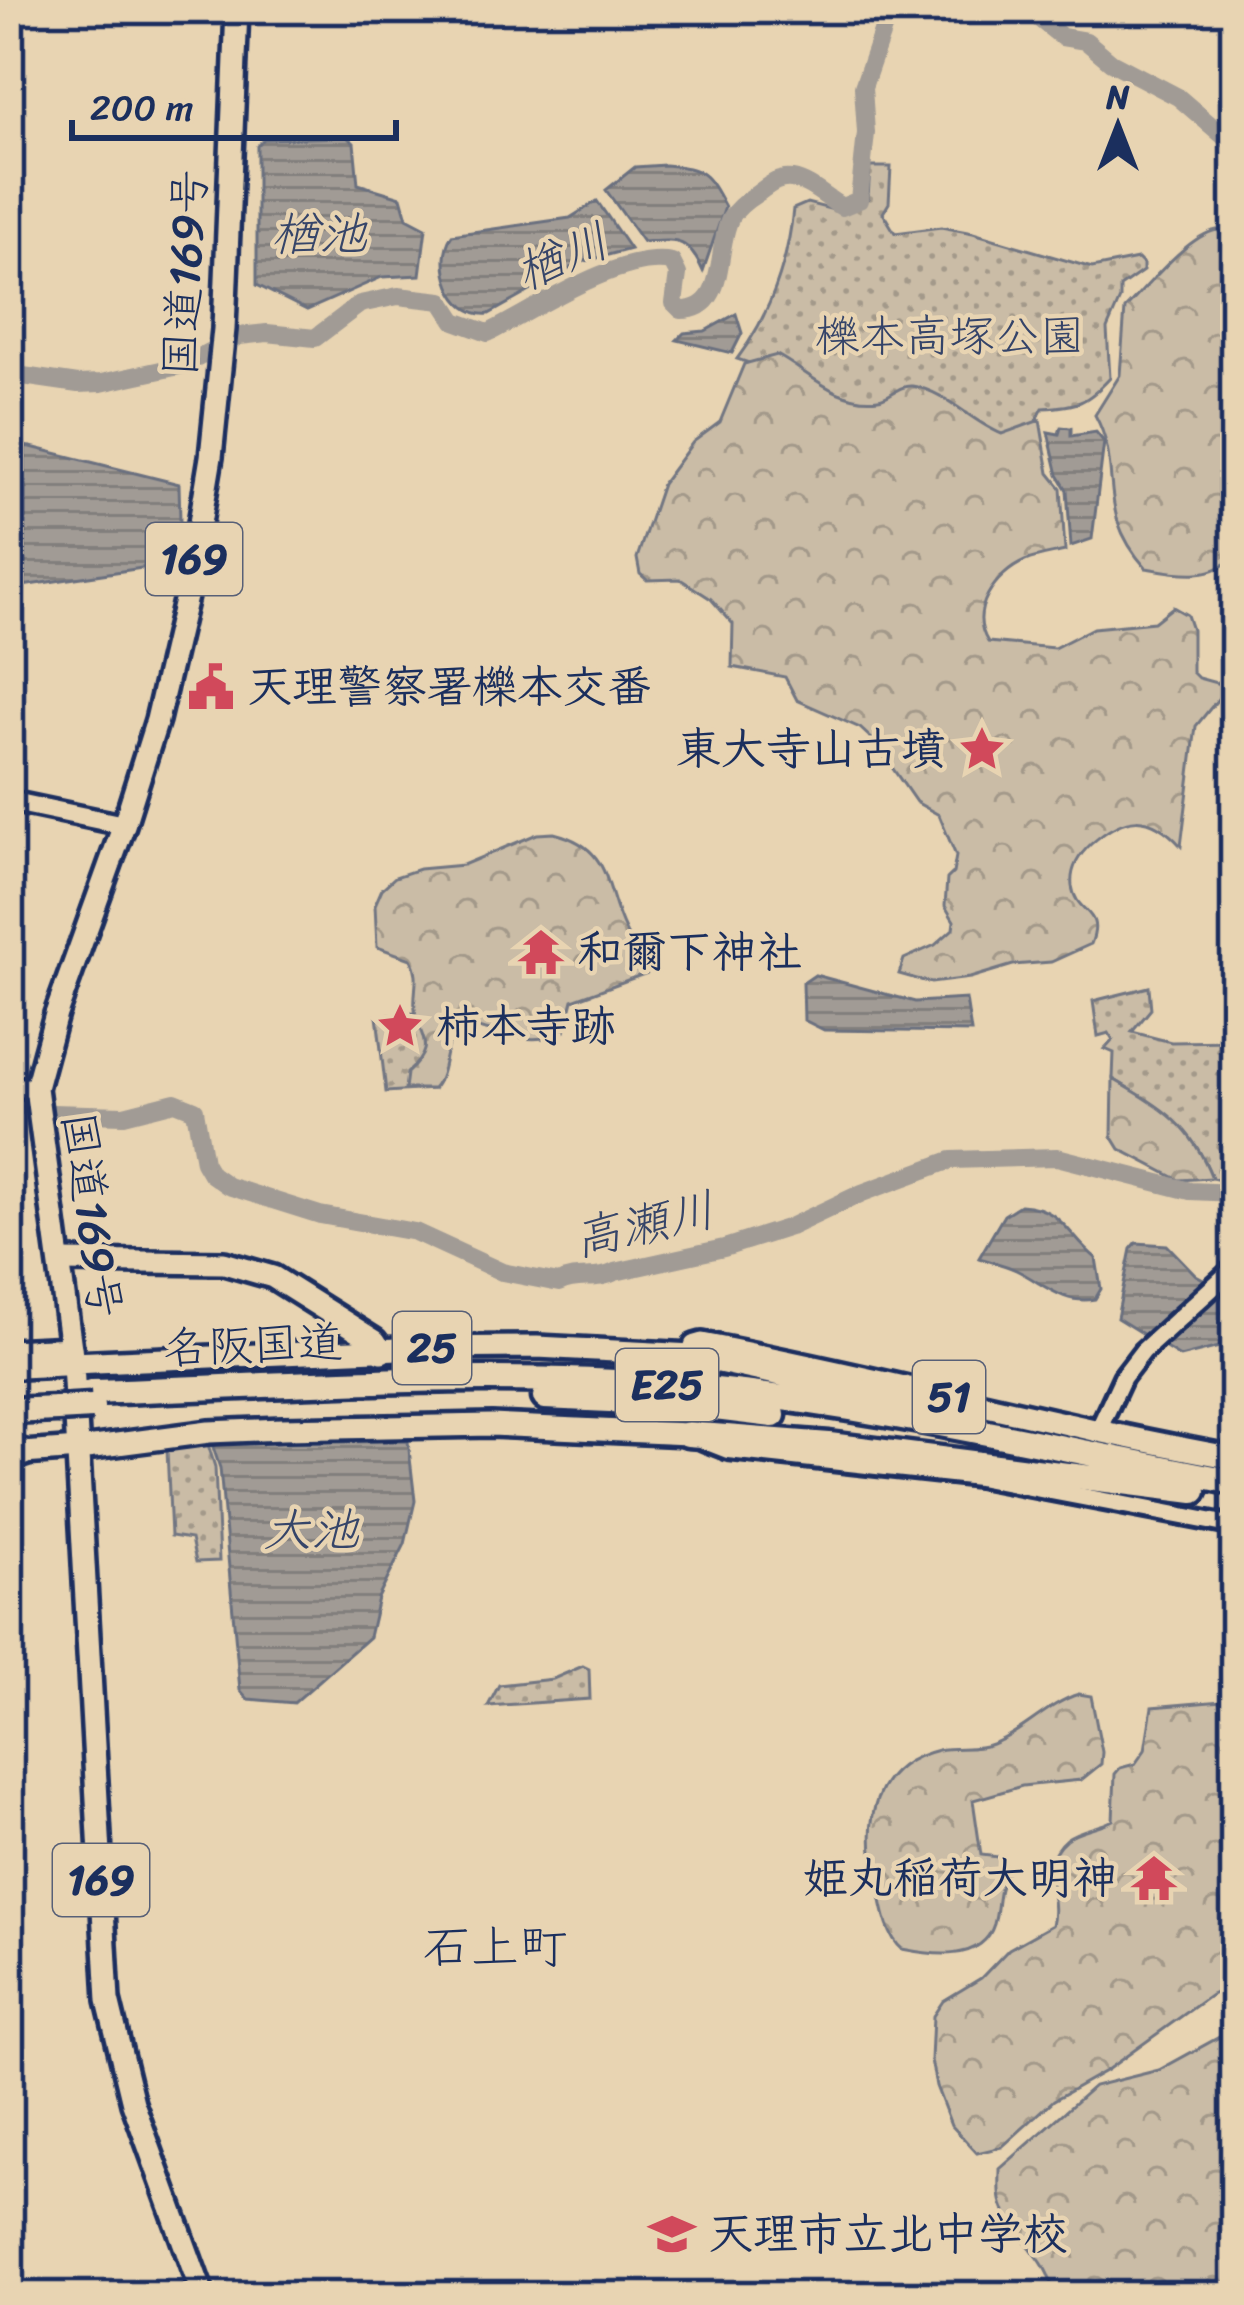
<svg xmlns="http://www.w3.org/2000/svg" width="1244" height="2305" font-family="Sriracha,'Klee One',sans-serif">
  <defs>
    <pattern id="grass-dots" width="8" height="8" patternUnits="userSpaceOnUse" patternTransform="scale(3)"><rect width="8" height="8" fill="#cabca6"/><path d="M2 2h.1M6 6h.1" fill="none" stroke="#a3998a" stroke-width="1.8" stroke-linecap="round"/></pattern>
    <pattern id="forest-crowns" width="20" height="18" patternUnits="userSpaceOnUse" patternTransform="scale(3)"><rect width="20" height="18" fill="#cabca6"/><path d="M2 6a3 3 0 1 1 6 0M12 15a3 3 0 1 1 6 0" fill="none" stroke="#a3998a"/></pattern>
    <pattern id="water-rules" width="6" height="5" patternUnits="userSpaceOnUse" patternTransform="scale(3)"><rect width="6" height="5" fill="#a19b95"/><path d="M0 2.5h6" fill="none" stroke="#827f7d"/></pattern>
  </defs>
  <rect width="100%" height="100%" fill="#e8d4b2"/>
  <filter id="ink" filterUnits="userSpaceOnUse"><feTurbulence type="fractalNoise" baseFrequency=".00833" numOctaves="2"/><feDisplacementMap in="SourceGraphic" scale="24" xChannelSelector="R" yChannelSelector="G"/><feConvolveMatrix kernelMatrix="1 2 1 2 8 2 1 2 1" color-interpolation-filters="sRGB"/></filter>
  <g filter="url(#ink)">
    <!-- grass -->
    <path fill="url(#grass-dots)" stroke="#727682" stroke-width="3" d="M870,167H891L889,203L883,213L895,233L941,227L973,233L1092,268L1138,259L1143,264V271L1120,287V299L1107,329L1110,378C1086,404 1077,406 1043,408L1029,435L999,447L737,359C769,317 788,263 793,209L807,203L845,213L868,199Z
      M1149,987L1151,1009L1132,1032L1171,1042L1235,1041V1184L1212,1178C1192,1125 1159,1107 1113,1079L1114,1053L1105,1049L1113,1040L1109,1033L1098,1036L1093,1001Z
      M440,1011L433,1089L386,1092L377,1016Z
      M207,1441L215,1467L219,1561L196,1562L191,1539L171,1536L167,1450Z
      M583,1666L589,1669L590,1699L488,1706L499,1685L553,1679Z"/>
    <!-- forest -->
    <path fill="url(#forest-crowns)" stroke="#727682" stroke-width="3" d="M1217,230L1235,242V553C1217,582 1175,573 1146,568C1093,509 1125,470 1095,415L1120,375L1125,309C1147,287 1187,236 1217,230Z
      M777,355C810,373 837,404 878,399C890,398 898,385 912,386C946,391 971,422 1002,434L1040,420L1049,473L1061,488L1065,551C1052,554 1037,556 1025,561C995,574 968,611 988,642L1054,648L1093,628L1154,622L1173,607L1187,615L1192,630V672L1198,678L1220,684L1222,694L1196,726L1181,846C1149,811 1125,814 1091,844C1079,855 1070,868 1072,886C1076,915 1105,909 1091,944L1051,962L1013,965L970,978L931,983L899,974L904,959L935,945L953,929L954,921L945,906L947,879L953,873L956,856L939,815L916,802L873,740L860,728L797,700L785,677L732,667L733,624L711,599L680,579L647,580L640,574L637,558L662,484L693,442L720,422L744,364Z
      M554,833C613,848 604,887 625,930C632,946 644,954 647,973L573,1000L565,1031C526,1053 480,1020 460,1029C441,1037 449,1072 433,1089H405L407,1073C439,1044 418,1039 415,1009C413,989 421,977 411,959L377,947L375,905L382,889L395,877L419,869L463,865L537,834Z
      M1113,1079C1161,1107 1191,1123 1212,1178L1179,1180L1120,1149L1112,1136Z
      M1079,1694L1091,1696L1102,1752L1101,1764L1081,1780L1022,1786L973,1800L981,1855L998,1857L1008,1870C995,1892 1000,1902 994,1924C982,1963 932,1955 902,1949C885,1935 882,1902 877,1881C863,1822 871,1766 938,1750C956,1746 975,1751 992,1744C1024,1732 1048,1703 1079,1694Z
      M1235,1695V1984L1211,1995L1107,2070L1054,2100L1002,2147L977,2153L951,2125L936,2086L931,2060L933,2016L943,2001L981,1978L1009,1949L1052,1925C1060,1896 1036,1864 1066,1839C1078,1829 1099,1828 1113,1820L1115,1774L1120,1768L1135,1764L1145,1750L1152,1707L1222,1701Z
      M1235,1998V2296H1053C1052,2257 1009,2236 1001,2200C999,2190 1000,2179 1000,2169L1094,2086L1159,2070L1221,2036L1230,2023Z"/>
    <!-- water -->
    <path fill="url(#water-rules)" stroke="#6b707f" stroke-width="3" d="M347,137L354,143L358,184L401,197L407,218L426,228L420,275L382,277L307,310L257,285V146L264,139Z
      M665,165C704,168 707,173 725,207L703,271C687,237 678,240 643,242L606,190L635,167Z
      M597,201L630,249L582,262L489,314C452,318 434,262 452,235L570,218Z
      M736,314L742,333L732,353L677,340L684,333L705,331Z
      M1061,427L1071,428V436L1096,432L1104,442L1092,539L1071,546L1067,490L1058,475L1048,432L1059,434Z
      M9,445L31,447L179,484L181,558L175,563L9,588Z
      M815,975L915,1002L966,999L971,1032L824,1030L804,1020L803,983Z
      M1020,1205C1062,1207 1068,1236 1096,1258L1101,1289L1095,1299C1063,1305 1043,1283 1016,1270C1005,1264 991,1262 979,1258L1004,1215Z
      M1136,1243L1167,1245L1196,1275L1235,1296V1343L1180,1357L1117,1318L1131,1249Z
      M408,1441L415,1501L405,1544L378,1598L369,1637L294,1703L248,1699L240,1690L220,1468L212,1444Z"/>
    <g fill="none" stroke-linecap="round" stroke-linejoin="round">
      <!-- river -->
      <path stroke="#a19b95" stroke-width="18" d="M1027,9L1062,37L1086,41L1111,62L1178,97L1235,146
        M9,374L78,384L101,383L184,365L239,336L267,333L315,338L360,304L398,296L442,301L455,321L488,333C533,311 621,251 672,262L678,274L674,303L681,310C728,310 715,250 730,219C736,208 747,200 758,193C769,185 778,177 792,179C810,182 826,198 842,207L859,200L866,133L863,87L890,9
        M9,1103L19,1107
        M51,1113L124,1115L175,1102L195,1110L204,1162L211,1174L228,1186L320,1215L415,1232L502,1272L559,1283C577,1273 596,1282 615,1272L724,1248L790,1227L862,1193L951,1160L1057,1157L1190,1191L1235,1193"/>
      <defs>
        <path id="tertiary" d="M1097,1433L1123,1377L1143,1351L1235,1267
          M705,1441L728,1450L978,1477L1235,1526"/>
        <path id="secondary" d="M9,801L124,825
          M9,1087L36,1088"/>
        <path id="primary" d="M61,1261L224,1263L273,1277L375,1341L382,1352
          M9,1351L71,1348
          M690,1377L695,1346L702,1344C881,1378 1056,1426 1235,1458
          M9,1459L23,1453L79,1449"/>
        <path id="trunk" d="M73,1363L422,1348L537,1347L693,1355
          M79,1449L209,1432L282,1429L492,1425L688,1434
          M203,2296L133,2103L108,2000L73,1363L36,1088L56,1014L124,825L157,720L192,571L211,457L224,329L237,9"/>
        <path id="motorway" d="M693,1355L831,1384L953,1415
          M9,1366L73,1363
          M91,1392C284,1386 480,1370 672,1386C861,1401 1049,1447 1235,1482
          M545,1397L674,1403L773,1415
          M9,1411L57,1409
          M688,1434L829,1445L1194,1491
          M9,1448L23,1453"/>
      </defs>
      <!-- tertiary casing -->
      <use href="#tertiary" stroke="#1b2f5e" stroke-width="26"/>
      <!-- secondary casing -->
      <use href="#secondary" stroke="#1b2f5e" stroke-width="27"/>
      <!-- primary casing -->
      <use href="#primary" stroke="#1b2f5e" stroke-width="30"/>
      <!-- trunk casing -->
      <use href="#trunk" stroke="#1b2f5e" stroke-width="30"/>
      <!-- motorway casing -->
      <use href="#motorway" stroke="#1b2f5e" stroke-width="33"/>
      <!-- tertiary -->
      <use href="#tertiary" stroke="#e8d4b2" stroke-width="16"/>
      <!-- secondary -->
      <use href="#secondary" stroke="#e8d4b2" stroke-width="18"/>
      <!-- primary -->
      <use href="#primary" stroke="#e8d4b2" stroke-width="21"/>
      <!-- trunk -->
      <use href="#trunk" stroke="#e8d4b2" stroke-width="21"/>
      <!-- motorway -->
      <use href="#motorway" stroke="#e8d4b2" stroke-width="24"/>
      <defs>
        <path id="motorway-bridge" d="M57,1409L92,1407"/>
      </defs>
      <!-- motorway-bridge casing -->
      <use href="#motorway-bridge" stroke="#1b2f5e" stroke-width="33" stroke-linecap="butt"/>
      <!-- motorway-bridge -->
      <use href="#motorway-bridge" stroke="#e8d4b2" stroke-width="24"/>
    </g>
  </g>
  <!-- icons -->
  <defs>
    <symbol id="civic-bare" viewBox="-9 -9 18 18"><path d="M-.6-6.5H3V-4.5H.6V-3L4-1V1h2V6H-6V1h2V-1L-.6-3ZM-1.2 2.5V6h2.4V2.5Z" fill="#d1495b" stroke="#e8d4b2" stroke-width="2.5" paint-order="stroke"/></symbol>
    <symbol id="sight-bare" viewBox="-9 -9 18 18"><path d="M0-6L1.8-2.2L6-1.7L2.9 1.2L3.7 5.4L0 3.3L-3.7 5.4L-2.9 1.2L-6-1.7L-1.8-2.2Z" fill="#d1495b" stroke="#e8d4b2" stroke-width="2.5" paint-order="stroke"/></symbol>
    <symbol id="temple-bare" viewBox="-9 -9 18 18"><path d="M0-6L5-2H3V0L6.5 2.5H4V6H1.5V3h-3V6H-4V2.5H-6.5L-3 0V-2H-5Z" fill="#d1495b" stroke="#e8d4b2" stroke-width="2.5" paint-order="stroke"/></symbol>
    <symbol id="school-bare" viewBox="-9 -9 18 18"><path d="M0-5L7-2L0 1L-7-2ZM-4 1L0 2.5L4 1V4Q0 6-4 4Z" fill="#d1495b" stroke="#e8d4b2" stroke-width="2.5" paint-order="stroke"/></symbol>
  </defs>
  <g fill-rule="evenodd">
    <use href="#civic-bare" x="178" y="654" width="66" height="66"/>
    <use href="#sight-bare" x="949" y="716" width="66" height="66"/>
    <use href="#temple-bare" x="508" y="919" width="66" height="66"/>
    <use href="#sight-bare" x="367" y="993" width="66" height="66"/>
    <use href="#temple-bare" x="1121" y="1845" width="66" height="66"/>
    <use href="#school-bare" x="639" y="2201" width="66" height="66"/>
  </g>
  <g text-anchor="middle" dominant-baseline="central" stroke-width="9" stroke-linejoin="round" paint-order="stroke">
    <!-- shield labels -->
    <g fill="#e8d4b2" stroke="#586077" stroke-width="3">
      <rect x="146" y="523" width="96" height="72" rx="9"/>
      <rect x="393" y="1312" width="78" height="72" rx="9"/>
      <rect x="616" y="1349" width="102" height="72" rx="9"/>
      <rect x="913" y="1361" width="72" height="72" rx="9"/>
      <rect x="53" y="1844" width="96" height="72" rx="9"/>
    </g>
    <g font-size="42" font-weight="bold" fill="#1b2f5e">
      <text x="194" y="559">169</text>
      <text x="432" y="1348">25</text>
      <text x="667" y="1385">E25</text>
      <text x="949" y="1397">51</text>
      <text x="101" y="1880">169</text>
    </g>
    <!-- street labels -->
    <g font-size="45" fill="#1b2f5e" stroke="#e8d4b2">
      <text transform="translate(185 273) rotate(-87)">国道169号</text>
      <text transform="translate(92 1215) rotate(82)">国道169号</text>
      <text transform="translate(253 1345) rotate(-2)">名阪国道</text>
    </g>
    <!-- park labels -->
    <g font-size="45" fill="#354469" stroke="#e8d4b2">
      <text x="950" y="336">櫟本高塚公園</text>
    </g>
    <!-- poi labels -->
    <g font-size="45" font-weight="bold" fill="#1b2f5e" stroke="#e8d4b2" text-anchor="start">
      <text x="247" y="687">天理警察署櫟本交番</text>
      <text x="946" y="749" text-anchor="end">東大寺山古墳</text>
      <text x="577" y="952">和爾下神社</text>
      <text x="436" y="1026">柿本寺跡</text>
      <text x="1118" y="1878" text-anchor="end">姫丸稲荷大明神</text>
      <text x="708" y="2234">天理市立北中学校</text>
    </g>
    <!-- water labels -->
    <g font-size="48" font-style="italic" fill="#364569" stroke="#e8d4b2">
      <text x="319" y="233">楢池</text>
      <text transform="translate(562 256) rotate(-23)">楢川</text>
      <text transform="translate(644 1224) rotate(-13)">高瀬川</text>
      <text x="311" y="1529">大池</text>
    </g>
    <!-- neighbourhood labels -->
    <g font-size="48" fill="#1b2f5e" stroke="#e8d4b2">
      <text x="495" y="1946">石上町</text>
    </g>
  </g>
  <!-- margin -->
  <rect width="1244" height="2305" fill="none" stroke="#e8d4b2" stroke-width="48"/>
  <rect x="24" y="24" width="1196" height="2257" fill="none" stroke="#1b2f5e" stroke-width="4.5" filter="url(#ink)"/>
  <!-- north arrow -->
  <g transform="translate(1118 126)" stroke="#e8d4b2" stroke-width="9" paint-order="stroke">
  <path d="M0-9L21 45L0 30L-21 45Z" fill="#1b2f5e"/>
  <text y="-18" font-size="33" font-weight="bold" text-anchor="middle" fill="#1b2f5e">N</text>
  </g>
  <!-- scale -->
  <path d="M72 120v18h324v-18" fill="none" stroke="#1b2f5e" stroke-width="6"/>
  <text x="90" y="120" font-size="36" fill="#1b2f5e" stroke="#e8d4b2" stroke-width="9" paint-order="stroke">200 m</text>
</svg>
